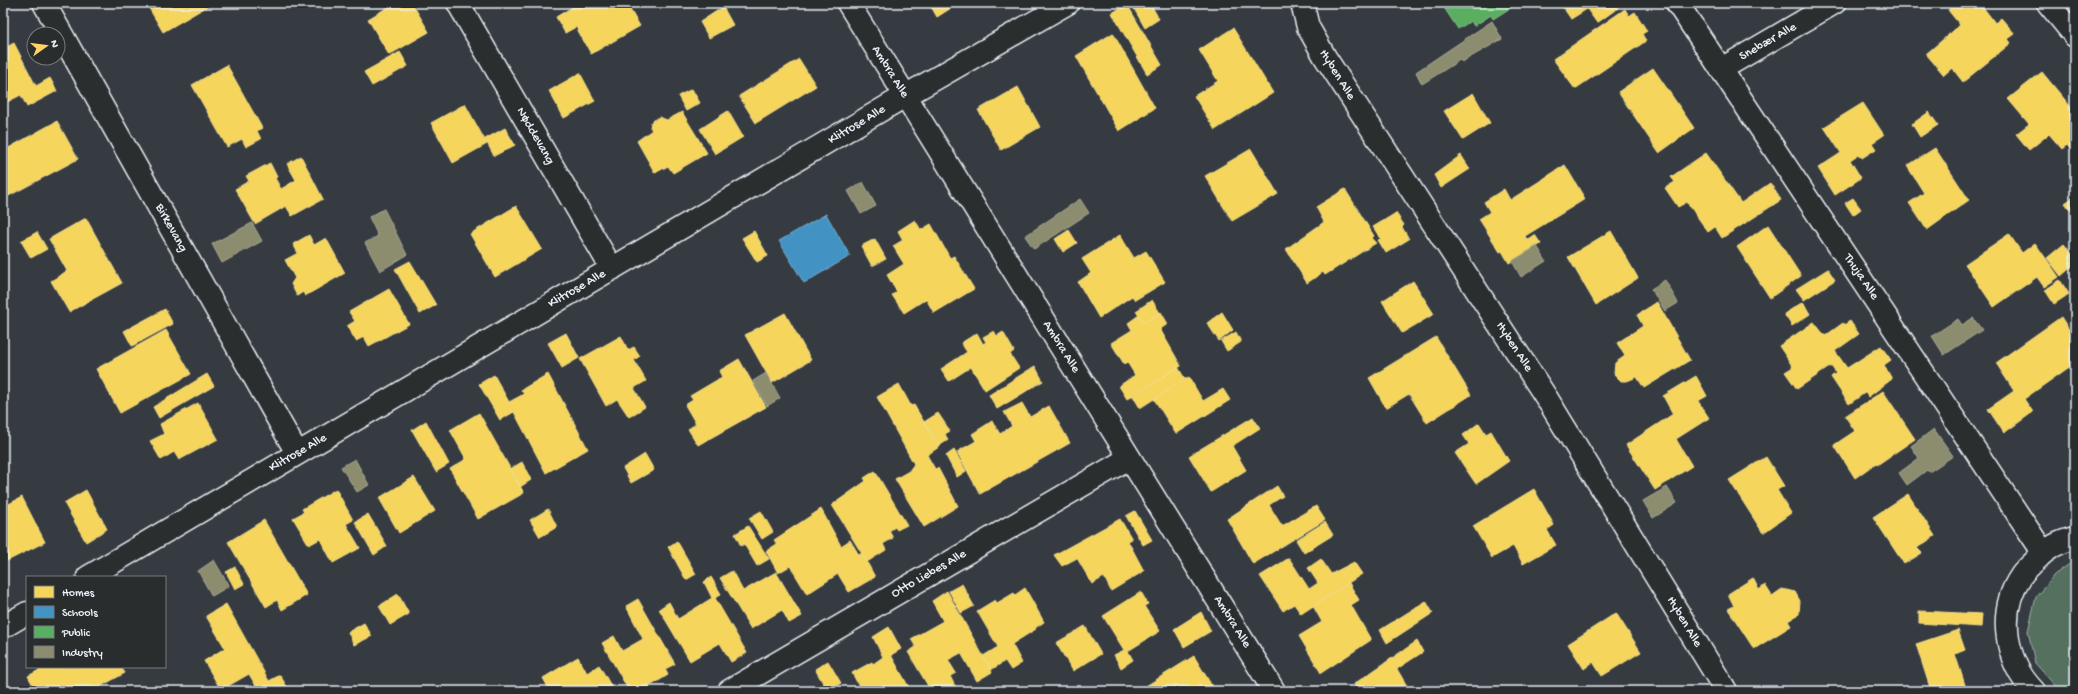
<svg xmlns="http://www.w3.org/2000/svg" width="2078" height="694" font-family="'Gochi Hand',sans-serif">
  <rect width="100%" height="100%" fill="#363b41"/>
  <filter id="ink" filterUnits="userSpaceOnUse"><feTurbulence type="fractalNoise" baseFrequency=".025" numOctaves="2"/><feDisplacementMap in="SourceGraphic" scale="8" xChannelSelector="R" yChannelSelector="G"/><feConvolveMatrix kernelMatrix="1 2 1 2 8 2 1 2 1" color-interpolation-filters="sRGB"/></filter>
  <g filter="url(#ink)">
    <!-- green -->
    <path fill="#54705f" stroke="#9eb0ac" d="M2075,560V691L2059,690L2035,663L2028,631L2036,597L2054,575Z"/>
    <!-- homes -->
    <path fill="#f6d55c" stroke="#f2dd8b" d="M146,3H213L163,32Z
      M395,3H412L429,32L389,55L368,19Z
      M572,3H626L640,26L591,54L576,27L565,33L556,17L574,6Z
      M929,3H959L937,17Z
      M1135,3H1150L1159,19L1145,28L1132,5Z
      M1560,3H1615L1618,8L1597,23L1587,9L1571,19Z
      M1956,3H1980L1995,23L2001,18L2015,34L2008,39L2011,43L1963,82L1952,68L1944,75L1926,54L1960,25L1948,10Z
      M1127,4L1162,65L1147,74L1112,13Z
      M723,7L733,25L709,38L700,22Z
      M1625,9L1629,16L1635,12L1647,31L1642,34L1646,41L1575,89L1553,59Z
      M1233,28L1273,93L1215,130L1194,96L1218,81L1199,50Z
      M1113,33L1155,108L1119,131L1076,56Z
      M14,43L36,86L50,78L57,91L27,107L21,95L3,104V49Z
      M400,52L408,66L372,86L364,72Z
      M799,59L816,86L756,123L739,96Z
      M227,65L262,128L257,131L261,139L246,147L242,139L227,147L192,85Z
      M1653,68L1694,128L1659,153L1618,92Z
      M2042,72L2075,112V155L2067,145L2062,149L2049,134L2029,150L2016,134L2029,124L2008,99Z
      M580,73L595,101L564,118L549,91Z
      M1018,87L1040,127L1001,150L978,110Z
      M692,89L700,103L686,111L678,96Z
      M1473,93L1490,123L1463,140L1444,111Z
      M1863,103L1884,135L1872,143L1876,149L1862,158L1859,154L1850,160L1861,178L1835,195L1818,168L1841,153L1824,127Z
      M465,104L487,144L453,163L431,123Z
      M728,111L743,137L715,154L700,129Z
      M682,112L707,153L673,173L668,166L655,173L637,141L652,130L650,127L651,122L659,117L667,120Z
      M1929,112L1938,125L1920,137L1912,124Z
      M57,121L78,159L3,199V151Z
      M505,128L515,145L494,156L485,139Z
      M1935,148L1969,200L1927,230L1909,203L1924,193L1907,166Z
      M1251,149L1278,194L1232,221L1205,176Z
      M1706,153L1741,203L1770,183L1781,200L1722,238L1715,227L1708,232L1687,202L1678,207L1665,188L1675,182L1671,177Z
      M1461,155L1470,169L1441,188L1434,175Z
      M301,156L323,199L292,216L286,206L255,224L235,189L249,181L246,176L270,163L277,177L275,178L281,189L296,180L287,164Z
      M1565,165L1585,199L1525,236L1527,240L1535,235L1541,244L1509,263L1502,251L1500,252L1479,219L1490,212L1484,202L1504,189L1510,200Z
      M1345,189L1374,236L1372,238L1376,243L1325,275L1323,272L1307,283L1286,249L1324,222L1316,207Z
      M2075,196V216L2065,203Z
      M1853,198L1861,209L1853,215L1845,203Z
      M516,206L542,249L495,277L470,234Z
      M1396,213L1404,225L1402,227L1409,239L1386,253L1378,240L1381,239L1373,227Z
      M86,218L122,283L69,312L51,281L67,271L49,239Z
      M915,220L921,230L931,224L950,258L954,256L974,289L934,313L926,299L904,313L892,295L897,292L887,275L904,264L893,246L903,240L898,231Z
      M1768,225L1801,276L1770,298L1737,247Z
      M1069,230L1077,243L1063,252L1055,239Z
      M754,231L768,256L757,262L742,238Z
      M1611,231L1638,278L1596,305L1568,257Z
      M37,232L47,249L31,258L21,241Z
      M2009,234L2022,253L2035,243L2059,277L2044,287L2037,277L1994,307L1965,264Z
      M309,235L314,245L326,238L345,273L305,296L303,292L297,296L291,284L295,278L285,260L298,253L293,244Z
      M1120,235L1134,258L1146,251L1165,282L1135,300L1132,296L1099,318L1078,282L1091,273L1082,259Z
      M875,239L886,259L872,266L861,246Z
      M2064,244L2075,258V264L2061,276L2047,258Z
      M410,261L436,305L420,314L395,269Z
      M1828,269L1835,280L1804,300L1796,289Z
      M2060,280L2069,294L2054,304L2045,290Z
      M1413,281L1434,314L1402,333L1382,301Z
      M389,289L409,324L369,346L364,337L356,341L347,326L355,321L349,312Z
      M1152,300L1160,313L1143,323L1136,311Z
      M1657,302L1690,360L1644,388L1637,377L1627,381H1621L1614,374L1615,363L1625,356L1617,343L1643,326L1637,315Z
      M1803,302L1810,314L1792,326L1784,314Z
      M165,309L173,324L132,346L124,331Z
      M1161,312L1168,324L1160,329L1181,366L1127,399L1119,386L1135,375L1127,362L1124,364L1111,343L1132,330L1128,323L1139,315L1143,323Z
      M1222,312L1233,330L1219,341L1207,323Z
      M785,313L811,360L772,383L745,335Z
      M2061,317L2075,339V363L2024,399L2033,412L2004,433L1988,409L2014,391L1996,363Z
      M1850,321L1859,334L1835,351L1847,368L1881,346L1891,360L1884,365L1892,379L1868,397L1866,392L1849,404L1831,377L1836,373L1831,366L1797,389L1785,372L1793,367L1779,346L1814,322L1825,336L1843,323L1844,325Z
      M166,330L191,374L120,413L96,369Z
      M994,331L997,336L1003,332L1014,351L1010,354L1019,368L985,390L971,367L949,381L941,369L967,352L961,343L977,333L983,344L986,342L983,337Z
      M1236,332L1241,342L1227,351L1221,341Z
      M566,333L579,358L562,368L548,343Z
      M621,336L628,350L634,347L640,356L634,360L646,381L634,388L645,407L629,417L617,399L606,406L580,359Z
      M1436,337L1471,395L1427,423L1409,394L1386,408L1369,378Z
      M739,359L766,407L698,445L688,429L696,424L685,405L693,400L690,396L722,377L719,371Z
      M1035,366L1043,381L997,409L989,395Z
      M1178,367L1185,379L1140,408L1133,396Z
      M207,374L214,386L159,418L153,407Z
      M548,374L588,449L546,473L514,412L500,420L479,384L494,375L509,402L524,394L521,390Z
      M1696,376L1707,396L1698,401L1709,418L1676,439L1692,466L1655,490L1626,445L1673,414L1663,396Z
      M1189,377L1203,401L1223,389L1230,400L1176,434L1154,399Z
      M899,384L911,406L914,405L939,447L927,455L935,469L938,468L958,506L924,527L895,479L909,471L914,464L877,397Z
      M1883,391L1915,439L1877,465L1876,463L1855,478L1834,445L1855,431L1845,416Z
      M198,403L218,439L179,460L174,452L161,460L150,441L164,434L160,424Z
      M1022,403L1030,417L1049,406L1070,443L980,494L957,452L976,441L972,434L992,421L1000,434L1012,426L1004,412Z
      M479,413L524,493L478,519L450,469L466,459L450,430Z
      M938,413L950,431L945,434L948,440L939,446L924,422Z
      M1253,417L1260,428L1232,446L1246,470L1211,492L1189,456Z
      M426,421L449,464L436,472L412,430Z
      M1479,423L1486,434L1491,431L1509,461L1476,484L1455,453L1469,444L1463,435Z
      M954,450L966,471L957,477L946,456Z
      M645,454L654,470L631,483L623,468Z
      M1766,457L1784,486L1777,490L1791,513L1763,533L1729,480Z
      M522,462L531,480L520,487L510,469Z
      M875,471L907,525L897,530L895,527L889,531L893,538L883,544L886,550L867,562L832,505L866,481L864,478Z
      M414,477L435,511L399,533L379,498Z
      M1277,486L1283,496L1269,505L1282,526L1316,506L1325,520L1253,564L1227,519Z
      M336,489L353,520L346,524L360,548L333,563L320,539L309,545L293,518L304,512L302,509Z
      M1534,489L1554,525L1547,530L1556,545L1523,564L1513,546L1492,558L1473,526Z
      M86,490L107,529L86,542L64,503Z
      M1908,494L1935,536L1917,548L1922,553L1904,564L1873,517Z
      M22,497L45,542L7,561L3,553V507Z
      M548,509L557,527L540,537L530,520Z
      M821,509L841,546L850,540L859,555L862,553L875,577L849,592L838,574L807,594L790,566L778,573L766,551L777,544L774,540Z
      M761,511L773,532L762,539L749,518Z
      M1135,511L1152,540L1143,545L1126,516Z
      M368,514L387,546L374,555L355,522Z
      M1120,519L1132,539L1128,541L1144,571L1111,591L1104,577L1092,584L1077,558L1062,566L1054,555Z
      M264,520L307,595L282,610L277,600L266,607L228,542Z
      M1325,522L1333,535L1304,553L1296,540Z
      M748,526L769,559L757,566L744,544L741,546L735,534Z
      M677,541L696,574L686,580L668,547Z
      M1289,558L1309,589L1318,583L1308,568L1321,559L1331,574L1354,562L1362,574L1301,614L1294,604L1283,611L1260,576Z
      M235,567L244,584L235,589L226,572Z
      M732,571L743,591L776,572L802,616L789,623L782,610L751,629L720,578Z
      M711,577L721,594L715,598L747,653L731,662L720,643L690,661L659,609L669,602L678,619L712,598L704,582Z
      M1753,578L1759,590L1765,585L1772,596L1782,589L1795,592L1800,601L1799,614L1788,621L1791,626L1754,649L1728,609L1734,606L1728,594Z
      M1349,583L1359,600L1351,605L1371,640L1321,673L1299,636L1322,622L1313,606Z
      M962,584L974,606L961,613L949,591Z
      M1025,588L1044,622L1035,628L1036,629L1012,644L1022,663L1011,670L1005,661L991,670L983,656L998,647L977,611L995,600L997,603L1014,593L1015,595Z
      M947,591L992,672L977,681L961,653L948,660L956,673L950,676L956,688L952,691H931L908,652L916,647L911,639L943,621L932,601Z
      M1141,592L1148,604L1144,606L1160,631L1128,651L1133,660L1121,668L1114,655L1124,650L1103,616Z
      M398,594L409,614L390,625L379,606Z
      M638,599L675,664L665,669L668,675L642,691H629L602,643L614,636L622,651L643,639L626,606Z
      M1426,601L1433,613L1387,643L1380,630Z
      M226,604L269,681L280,675L287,687L279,691H259L249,674L221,690L204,661L225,648L206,616Z
      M1919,611L1982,614L1981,627L1919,623Z
      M1201,612L1211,631L1184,647L1174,629Z
      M1616,613L1641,652L1602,676L1593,662L1584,669L1568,644Z
      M364,623L372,636L354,645L348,632Z
      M1085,626L1101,654L1073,671L1056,643Z
      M889,627L901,649L891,655L911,691H851L859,686L852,673L872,662L873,664L883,657L873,637Z
      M1958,630L1965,650L1955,654L1966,688L1956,691H1931L1916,644Z
      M1417,641L1423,652L1397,669L1410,691H1358L1354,684Z
      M1194,656L1215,691H1138Z
      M578,657L587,673L599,665L614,691H550L543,678Z
      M828,661L841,683L830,690L831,691H826L827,690L815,669Z
      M45,667H121L125,673L92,691H36L28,676Z"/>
    <!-- schools -->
    <path fill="#4393c3" stroke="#74afd3" d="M826,214L850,256L804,283L779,241Z"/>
    <!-- public -->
    <path fill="#5aae61" stroke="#85c28e" d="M1441,3H1518L1493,19L1491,15L1474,26L1471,21L1458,29Z"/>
    <!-- industry -->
    <path fill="#8c8c6e" stroke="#a8aa97" d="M1492,21L1502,39L1462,62L1460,60L1422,84L1416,72Z
      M863,182L876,206L861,214L848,191Z
      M1080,199L1089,213L1034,249L1025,236Z
      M384,209L407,255L380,271L365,243L378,236L369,217Z
      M252,223L262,241L222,263L212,244Z
      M1537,246L1546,261L1521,277L1512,261Z
      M1665,280L1678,303L1665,311L1651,289Z
      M1973,318L1982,330L1944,355L1932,336L1958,319L1962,325Z
      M766,373L780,398L767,406L753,381Z
      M1934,429L1953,456L1929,472L1927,470L1907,485L1899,473L1919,458L1911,446Z
      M355,459L369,485L357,492L341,467Z
      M1667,487L1677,503L1653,518L1643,501Z
      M214,560L229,586L212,596L198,571Z"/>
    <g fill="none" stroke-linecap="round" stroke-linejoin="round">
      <defs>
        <path id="minor" d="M44,3L297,453
          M458,3L612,269
          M848,3L1274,691
          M1302,3L1308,27L1325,57L1546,397L1726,691
          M1677,3L2043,552
          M2048,3L2075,36
          M1723,68L1834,3
          M88,577L905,96L1068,3
          M3,627L27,613
          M729,691L1129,458
          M2034,691C2005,662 1997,611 2021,576C2024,571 2030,566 2034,562C2045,550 2059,541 2075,538"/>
      </defs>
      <!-- minor casing -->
      <use href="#minor" stroke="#e8f1f8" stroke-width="25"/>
      <!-- minor -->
      <use href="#minor" stroke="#2a2d2e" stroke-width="22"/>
    </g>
  </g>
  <g text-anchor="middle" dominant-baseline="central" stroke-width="4" stroke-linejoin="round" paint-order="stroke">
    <!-- street labels -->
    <g font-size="13" fill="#e8f1f8" stroke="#2a2d2e">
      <text transform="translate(1768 42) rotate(-30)">Snebær Alle</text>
      <text transform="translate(890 72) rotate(58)">Ambra Alle</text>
      <text transform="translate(1337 75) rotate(58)">Hyben Alle</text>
      <text transform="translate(857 125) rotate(-31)">Klitrose Alle</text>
      <text transform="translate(535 136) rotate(60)">Nøddevang</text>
      <text transform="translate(171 228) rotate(61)">Birkevang</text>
      <text transform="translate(1861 277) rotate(56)">Thuja Alle</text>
      <text transform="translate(577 289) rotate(-30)">Klitrose Alle</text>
      <text transform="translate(1061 347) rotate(58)">Ambra Alle</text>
      <text transform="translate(1514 347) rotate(57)">Hyben Alle</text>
      <text transform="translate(298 453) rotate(-30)">Klitrose Alle</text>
      <text transform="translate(929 574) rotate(-30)">Otto Liebes Alle</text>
      <text transform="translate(1232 622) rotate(58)">Ambra Alle</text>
      <text transform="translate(1684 622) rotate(59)">Hyben Alle</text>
    </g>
  </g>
  <!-- margin -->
  <rect width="2078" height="694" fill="none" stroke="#2a2d2e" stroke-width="16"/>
  <rect x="8" y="8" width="2062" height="678" fill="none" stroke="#e8f1f8" stroke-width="1.5" filter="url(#ink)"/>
  <!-- legend -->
  <rect x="26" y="576" width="140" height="92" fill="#2a2d2e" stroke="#767b7f"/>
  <rect x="34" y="586" width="20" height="12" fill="#f6d55c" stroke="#767b7f"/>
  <text x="62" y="596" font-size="12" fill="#e8f1f8">Homes</text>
  <rect x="34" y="606" width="20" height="12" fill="#4393c3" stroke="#767b7f"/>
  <text x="62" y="616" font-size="12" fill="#e8f1f8">Schools</text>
  <rect x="34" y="626" width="20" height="12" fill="#5aae61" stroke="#767b7f"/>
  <text x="62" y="636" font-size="12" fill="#e8f1f8">Public</text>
  <rect x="34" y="646" width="20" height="12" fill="#8c8c6e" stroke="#767b7f"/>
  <text x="62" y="656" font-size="12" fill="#e8f1f8">Industry</text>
  <!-- north arrow -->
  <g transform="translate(46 46) rotate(76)"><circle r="19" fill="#2a2d2e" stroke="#767b7f"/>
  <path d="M0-3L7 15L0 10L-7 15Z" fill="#ffd166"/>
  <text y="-6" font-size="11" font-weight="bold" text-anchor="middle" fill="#e8f1f8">N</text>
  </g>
</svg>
